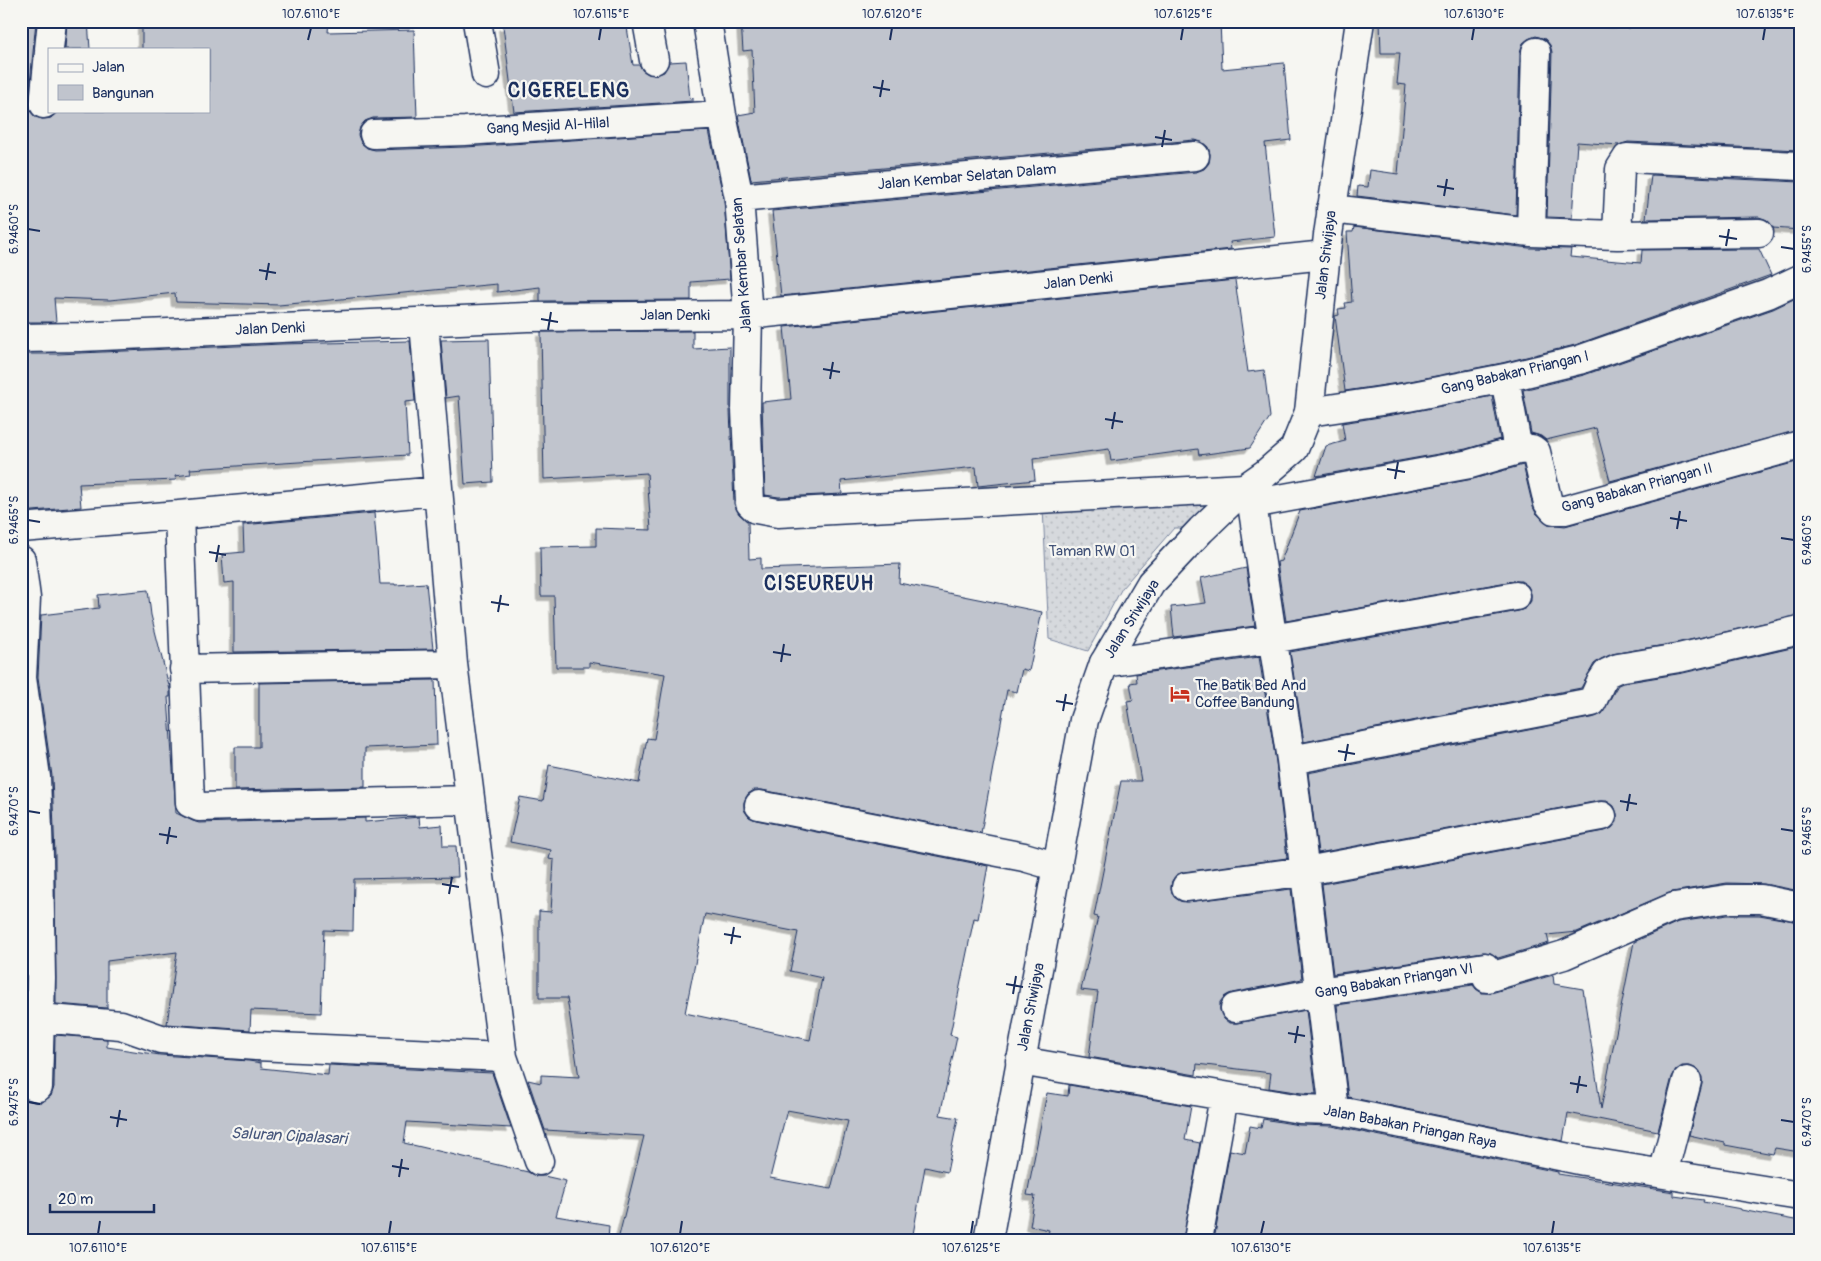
<svg xmlns="http://www.w3.org/2000/svg" width="1821" height="1261" font-family="Pangolin,sans-serif">
  <defs>
    <pattern id="grass-dots" width="8" height="8" patternUnits="userSpaceOnUse" patternTransform="scale(1.25)"><rect width="8" height="8" fill="#d6d9dd"/><path d="M2 2h.1M6 6h.1" fill="none" stroke="#b7bbc0" stroke-width="1.8" stroke-linecap="round"/></pattern>
    <filter id="shadow"><feDropShadow dx="-4.5" dy="4.5" stdDeviation="0" flood-color="#0004"/></filter>
  </defs>
  <rect width="100%" height="100%" fill="#f6f6f2"/>
  <filter id="ink" filterUnits="userSpaceOnUse"><feTurbulence type="fractalNoise" baseFrequency=".02" numOctaves="2"/><feDisplacementMap in="SourceGraphic" scale="10" xChannelSelector="R" yChannelSelector="G"/><feConvolveMatrix kernelMatrix="1 2 1 2 8 2 1 2 1" color-interpolation-filters="sRGB"/></filter>
  <g filter="url(#ink)">
    <!-- grass -->
    <path fill="url(#grass-dots)" stroke="#78849e" d="M1223,493L1195,528H1174L1122,588L1088,651L1049,639L1043,507Z"/>
    <!-- building -->
    <path fill="#c0c4cd" stroke="#1b2f5e" fill-rule="evenodd" filter="url(#shadow)" d="M21,21H36L28,103L30,111L35,117L42,119L51,118L57,111H209V49H142V21H329L328,32L414,30L417,117L373,118L365,121L360,127L358,135L361,143L367,148L375,150L466,147L709,131L724,200L730,279L691,282V300L540,301V287L497,292V284L279,305L176,302L175,293L110,300L54,298L56,322H21Z
      M67,21H88L90,49H65Z
      M520,21H626L633,65H640L642,70L648,74L656,75L664,72L669,62L686,61L690,99L693,98V101L514,112L503,26L520,24Z
      M741,21H1220L1222,69L1284,63L1291,140L1265,143L1275,237L1230,242L1231,249L781,296L772,211L1196,172L1204,169L1209,163L1210,154L1208,147L1202,142L1194,140L751,180L738,115L755,112L752,50L743,51Z
      M1380,21H1571L1573,27L1630,28V21L1800,22V150L1628,142L1619,145L1577,142L1572,218L1547,217L1552,52L1550,45L1545,39L1536,36L1528,39L1523,43L1520,52L1516,215L1357,196L1358,186L1368,187L1370,170L1398,174L1406,85L1397,84L1400,53H1381Z
      M1651,175L1800,182V230L1773,228L1767,220L1759,217L1646,219Z
      M1354,227L1529,248L1571,249L1570,257L1641,263L1642,250L1759,249L1771,275L1575,345L1502,363L1405,382L1345,391L1335,316L1339,315L1338,309L1346,308L1345,303L1352,302L1347,232H1353Z
      M1235,280L1248,372L1264,370L1270,417L1250,448L1199,455L1198,449L1111,461L1109,449L1033,459L1035,480L978,486L976,467L841,481L842,494L779,497L765,495L762,402L791,399L784,327Z
      M1800,296V430L1610,481L1596,428L1546,440L1541,436L1531,433L1523,390L1584,375L1773,309Z
      M693,331V349L730,347V411L734,504L739,514L748,522L749,559L761,558V569L900,564L899,583L1042,612L1029,671L1022,669L1017,692L1007,690L981,833L762,790H754L748,794L744,802V810L749,817L756,820L988,866L978,919L974,918L950,1035L957,1037L940,1115L958,1118L947,1172L925,1167L912,1240H618L644,1136L545,1130L528,1080L541,1083V1075L579,1077L567,998H539V911L551,912L554,860L549,859L551,850L510,842L520,797L543,801L549,765L639,783L647,738L654,739L665,674L589,662V667H556L554,596H541L540,547L596,546V528L651,530L647,473L544,479L541,332ZM705,914L798,932L790,971L822,978L810,1040L685,1013ZM787,1110L848,1121L831,1189L770,1178Z
      M489,339L493,482L465,484L459,396L446,398L441,340Z
      M410,341L415,401L405,402L408,455L190,469L191,474L175,476L176,480L79,484L81,507L21,512V354H58L282,344Z
      M1492,396L1500,439L1466,449L1316,476L1326,446L1345,441L1342,423L1411,412Z
      M1800,461V615L1676,643L1612,654L1601,659L1594,664L1581,688L1304,742L1290,652L1519,611L1526,608L1531,601V594L1528,586L1521,581H1513L1286,621L1277,562L1281,561L1300,511L1473,479L1523,465L1533,507L1536,513L1548,524L1565,526Z
      M374,513L380,584H395V585L426,583L433,649L234,652V582L224,583L222,554L244,552L243,525Z
      M1246,568L1255,626L1174,637L1171,607L1206,603L1201,578Z
      M148,590L151,615L170,690V697H168L176,813L193,821L199,823L365,818V822L419,817L420,827L442,825L443,846H456L458,877L354,879L353,931L324,930L321,1013L251,1010L250,1030L167,1024L177,952L107,961V1008L56,1004L55,856L52,776L38,677L41,615L99,608L98,595Z
      M1800,646V891L1764,884L1727,883L1672,892L1577,932L1547,935L1549,943L1498,958L1491,953L1483,952L1333,974L1322,884L1605,831L1612,828L1617,822V814L1614,806L1607,801H1599L1318,853L1308,773L1595,717L1602,714L1615,690L1618,685L1623,683L1683,673Z
      M1259,657L1276,762L1287,858L1183,872L1176,875L1172,881L1171,890L1174,897L1180,901L1188,902L1291,889L1302,979L1232,993L1224,997L1220,1002V1010L1224,1019L1229,1023H1237L1306,1010L1316,1094L1302,1093L1269,1088L1271,1073L1197,1064L1196,1075L1089,1057L1098,992L1081,990L1098,917L1094,916L1121,781H1141L1127,701L1133,700L1130,683L1137,682L1136,674Z
      M435,680L437,745L365,748V787L235,790V747H259V683Z
      M21,800L25,978L23,1067H21Z
      M1728,915H1759L1800,922V1152L1775,1148L1773,1154L1725,1145V1143L1689,1135L1702,1084V1077L1698,1070L1690,1066H1682L1676,1070L1672,1077L1658,1131L1568,1113L1563,1141L1348,1097L1337,1005L1473,985L1476,989L1482,993H1491L1553,975L1554,984L1583,989L1601,1109L1634,942L1678,922Z
      M55,1035L107,1039V1047L160,1055L249,1061L261,1063V1068L328,1075L329,1065L492,1073L511,1128L407,1122L404,1143L528,1172L536,1176H544L566,1181L556,1216L609,1225L608,1240H21V1098L34,1102H42L51,1096L54,1087Z
      M1069,1085L1191,1106L1185,1140L1200,1143L1183,1240H1047L1049,1230L1030,1226L1035,1196L1027,1195L1047,1093L1068,1096Z
      M1263,1119L1299,1125L1332,1126L1558,1172V1174L1674,1192V1196L1704,1200L1703,1202L1741,1209V1210L1800,1221V1240H1214L1230,1150L1245,1153L1250,1126L1261,1128Z"/>
    <g fill="none" stroke-linecap="round" stroke-linejoin="round">
      <defs>
        <path id="minor" d="M477,21L486,75
          M647,21L654,60
          M707,21L722,115L739,198L748,315L746,410L750,503L756,509L778,513L1245,488L1252,504L1291,760L1334,1110
          M49,49L52,21
          M44,104L49,52
          M374,134L465,131L722,115
          M739,198L1195,156
          M1331,209L1531,232L1536,52
          M1531,232L1617,235L1759,233
          M1617,235L1620,169L1627,158L1800,166
          M424,323L453,664L503,1057L539,1161
          M21,338L80,337L527,317L748,315L1325,255
          M1505,378L1518,450
          M1309,412L1408,397L1505,378L1579,360L1768,294L1800,279
          M437,491L179,515L190,803L199,807L469,800
          M1252,504L1470,464L1518,450L1532,449L1536,452L1548,503L1554,510H1565L1800,445
          M21,528L179,515
          M21,560L26,598L22,678L36,777L39,856L41,978L38,1087L21,1082
          M1104,663L1272,639L1516,596
          M184,669L453,664
          M1291,760L1592,702L1601,682L1607,673L1618,668L1679,658L1800,630
          M759,805L1024,857L1058,867
          M1186,887L1306,871L1602,816
          M1235,1008L1319,992L1485,967L1487,978L1564,955L1674,907L1727,899H1761L1800,907
          M39,1018L121,1025L161,1039L256,1046L503,1057
          M1020,1061L1300,1109L1334,1110L1584,1161L1800,1196
          M1663,1174L1687,1081
          M1198,1240L1224,1097"/>
        <path id="major" d="M988,1240L1084,720L1104,663L1151,583L1201,530L1245,488L1265,474L1294,449L1309,412L1328,235L1360,21"/>
      </defs>
      <!-- minor casing -->
      <use href="#minor" stroke="#1b2f5e" stroke-width="31"/>
      <!-- major casing -->
      <use href="#major" stroke="#1b2f5e" stroke-width="31"/>
      <!-- minor -->
      <use href="#minor" stroke="#f6f6f2" stroke-width="28"/>
      <!-- major -->
      <use href="#major" stroke="#f6f6f2" stroke-width="28"/>
    </g>
  </g>
  <!-- ticks -->
  <path fill="none" stroke="#1b2f5e" stroke-width="2" d="M308,40L311,28M599,40L601,28M890,40L892,28M1181,40L1183,28M1472,40L1474,28M1763,40L1765,28M873,87L890,90M880,97L883,80M1155,137L1172,140M1162,147L1165,130M1437,186L1454,189M1444,196L1447,179M28,229L40,231M1719,236L1737,239M1726,246L1729,229M1781,247L1794,249M259,270L276,273M266,280L269,263M541,319L558,322M548,330L551,312M823,369L840,372M830,379L833,362M1105,419L1123,422M1112,429L1115,412M1387,469L1405,472M1395,479L1398,462M1670,518L1687,521M28,520L40,522M1677,529L1680,511M1781,538L1794,540M209,552L226,555M216,562L219,545M491,602L509,605M498,612L501,595M773,652L791,655M781,662L784,644M1056,701L1073,704M1063,711L1066,694M1338,751L1355,754M1345,761L1348,744M1620,801L1637,804M28,811L40,813M1627,811L1630,794M1781,829L1794,831M159,834L177,837M167,844L170,827M442,884L459,887M449,894L452,877M724,934L741,937M731,944L734,927M1006,984L1023,987M1013,994L1016,976M1288,1033L1305,1036M1295,1043L1298,1026M1570,1083L1587,1086M1577,1093L1580,1076M28,1102L40,1104M110,1117L127,1120M1781,1120L1794,1122M117,1127L120,1110M392,1166L409,1169M399,1177L402,1159M98,1234L100,1221M389,1234L391,1221M680,1234L682,1221M971,1234L973,1221M1261,1234L1264,1221M1552,1234L1554,1221"/>
  <!-- icons -->
  <defs>
    <symbol id="hotel-bare" viewBox="-9 -9 18 18"><path d="M-6-4.5h1.5V1H6V5H4.5V3h-9V5H-6ZM-4 0a1.8 1.8 0 1 1 3.6 0ZM.5 0V-2.5h3Q6-2.5 6 0Z" fill="#c8321e" stroke="#f6f6f2" stroke-width="2.5" paint-order="stroke"/></symbol>
  </defs>
  <g fill-rule="evenodd">
    <use href="#hotel-bare" x="1166" y="680" width="28" height="28"/>
  </g>
  <g text-anchor="middle" dominant-baseline="central" stroke-width="4.5" stroke-linejoin="round" paint-order="stroke">
    <!-- street labels -->
    <g font-size="15" fill="#1b2f5e" stroke="#f6f6f2">
      <text transform="translate(548 126) rotate(-3)">Gang Mesjid Al-Hilal</text>
      <text transform="translate(967 177) rotate(-5)">Jalan Kembar Selatan Dalam</text>
      <text transform="translate(1326 255) rotate(-83)">Jalan Sriwijaya</text>
      <text transform="translate(742 265) rotate(-94)">Jalan Kembar Selatan</text>
      <text transform="translate(1078 281) rotate(-6)">Jalan Denki</text>
      <text x="675" y="315">Jalan Denki</text>
      <text transform="translate(270 329) rotate(-2)">Jalan Denki</text>
      <text transform="translate(1515 373) rotate(-13)">Gang Babakan Priangan I</text>
      <text transform="translate(1637 488) rotate(-15)">Gang Babakan Priangan II</text>
      <text transform="translate(1132 619) rotate(-58)">Jalan Sriwijaya</text>
      <text transform="translate(1394 981) rotate(-9)">Gang Babakan Priangan VI</text>
      <text transform="translate(1031 1007) rotate(-79)">Jalan Sriwijaya</text>
      <text transform="translate(1410 1127) rotate(11)">Jalan Babakan Priangan Raya</text>
    </g>
    <!-- park labels -->
    <g font-size="15" fill="#405177" stroke="#f6f6f2">
      <text x="1092" y="551">Taman RW 01</text>
    </g>
    <!-- poi labels -->
    <g font-size="15" fill="#1b2f5e" stroke="#f6f6f2" text-anchor="start">
      <text x="1195" y="685">The Batik Bed And<tspan x="1195" dy="17">Coffee Bandung</tspan></text>
    </g>
    <!-- water labels -->
    <g font-size="16" font-style="italic" fill="#46567b" stroke="#f6f6f2">
      <text transform="translate(289 1136) rotate(3)">Saluran Cipalasari</text>
    </g>
    <!-- district labels -->
    <g font-size="20" font-weight="bold" letter-spacing="1" fill="#1b2f5e" stroke="#f6f6f2">
      <text x="569" y="90">CIGERELENG</text>
      <text x="819" y="583">CISEUREUH</text>
    </g>
  </g>
  <!-- margin -->
  <rect width="1821" height="1261" fill="none" stroke="#f6f6f2" stroke-width="55"/>
  <!-- legend -->
  <rect x="48" y="48" width="162" height="65" fill="#f6f6f2" stroke="#9ea6b7"/>
  <rect x="58" y="64" width="25" height="8" fill="#f6f6f2" stroke="#9ea6b7"/>
  <text x="92" y="72" font-size="15" fill="#1b2f5e">Jalan</text>
  <rect x="58" y="85" width="25" height="15" fill="#c0c4cd" stroke="#9ea6b7"/>
  <text x="92" y="98" font-size="15" fill="#1b2f5e">Bangunan</text>
  <!-- scale -->
  <path d="M50 1204v8h104v-8" fill="none" stroke="#1b2f5e" stroke-width="2.5"/>
  <text x="58" y="1204" font-size="15" fill="#1b2f5e" stroke="#f6f6f2" stroke-width="4" paint-order="stroke">20 m</text>
  <rect x="28" y="28" width="1766" height="1206" fill="none" stroke="#1b2f5e" stroke-width="2"/>
  <g font-size="12" text-anchor="middle" fill="#1b2f5e">
    <text x="311" y="18">107.6110°E</text>
    <text x="601" y="18">107.6115°E</text>
    <text x="892" y="18">107.6120°E</text>
    <text x="1183" y="18">107.6125°E</text>
    <text x="1474" y="18">107.6130°E</text>
    <text x="1765" y="18">107.6135°E</text>
    <text transform="translate(14 229) rotate(-90)" y="4">6.9460°S</text>
    <text transform="translate(1807 249) rotate(-90)" y="4">6.9455°S</text>
    <text transform="translate(14 520) rotate(-90)" y="4">6.9465°S</text>
    <text transform="translate(1807 540) rotate(-90)" y="4">6.9460°S</text>
    <text transform="translate(14 811) rotate(-90)" y="4">6.9470°S</text>
    <text transform="translate(1807 831) rotate(-90)" y="4">6.9465°S</text>
    <text transform="translate(14 1102) rotate(-90)" y="4">6.9475°S</text>
    <text transform="translate(1807 1122) rotate(-90)" y="4">6.9470°S</text>
    <text x="98" y="1252">107.6110°E</text>
    <text x="389" y="1252">107.6115°E</text>
    <text x="680" y="1252">107.6120°E</text>
    <text x="971" y="1252">107.6125°E</text>
    <text x="1261" y="1252">107.6130°E</text>
    <text x="1552" y="1252">107.6135°E</text>
  </g>
</svg>
